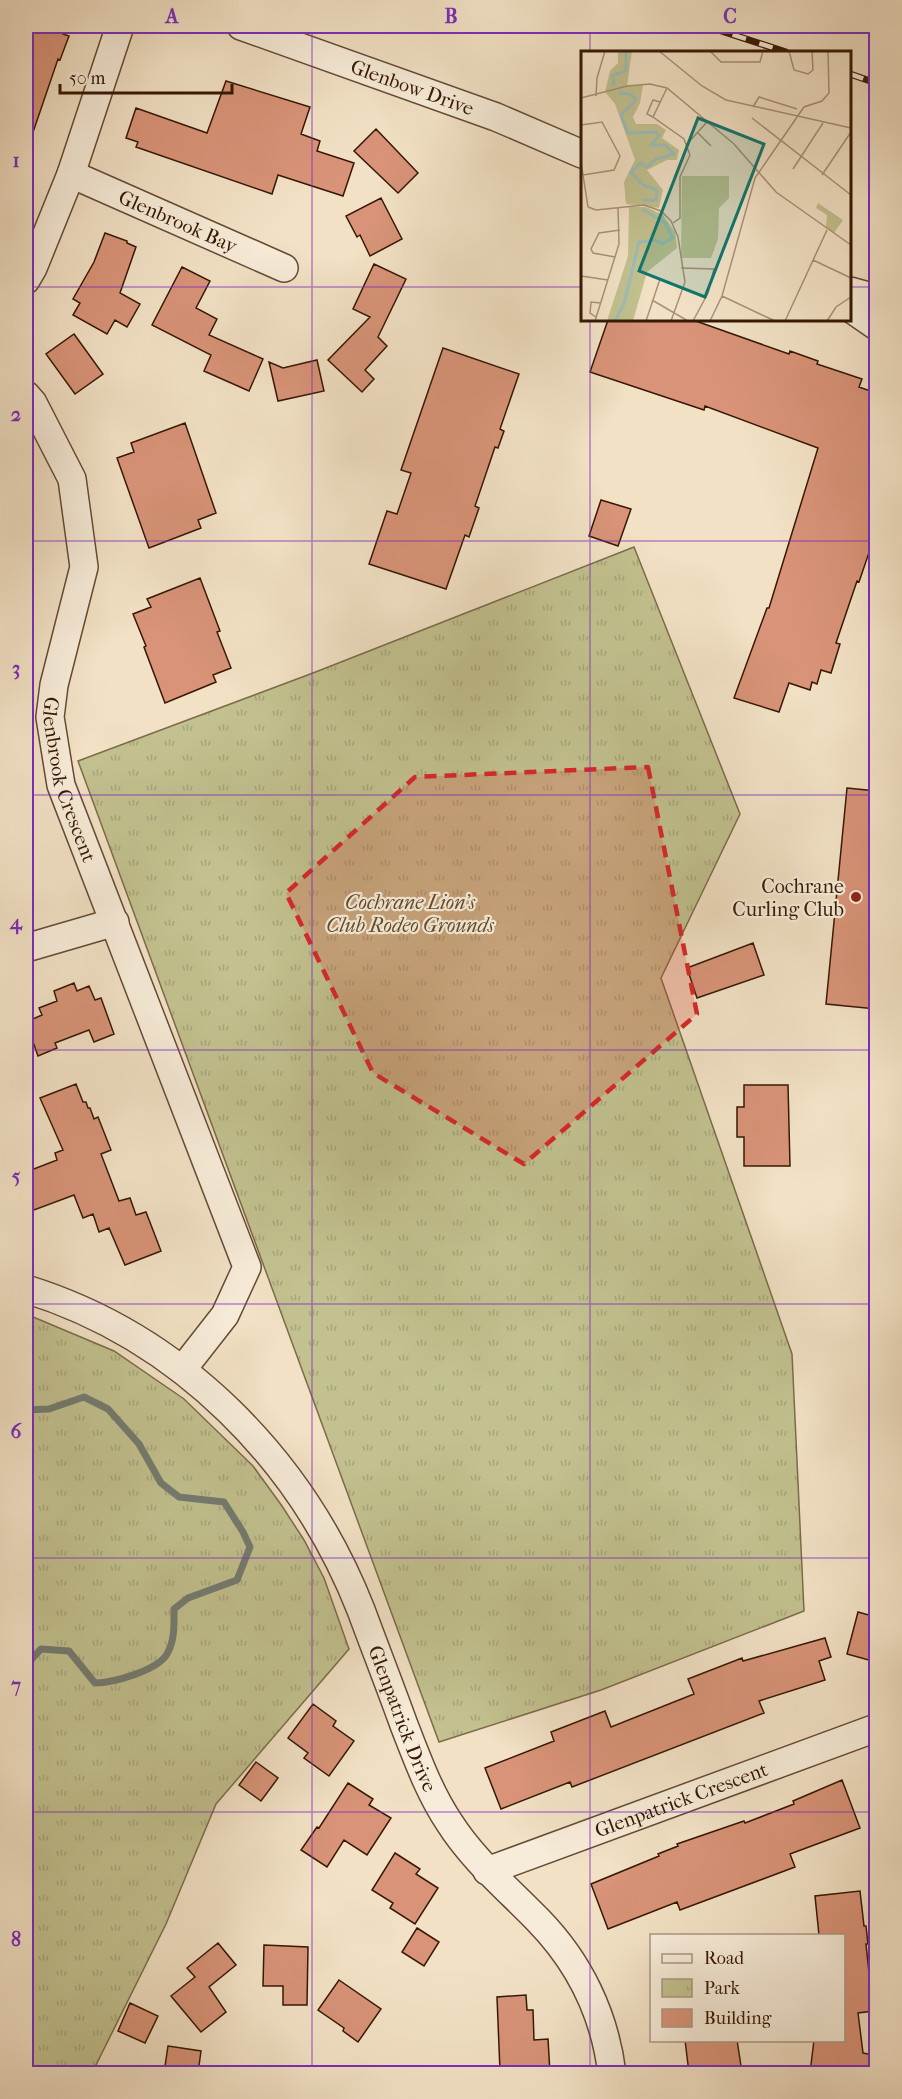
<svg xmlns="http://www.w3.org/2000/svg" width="902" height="2099" font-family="'IM FELL French Canon',serif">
  <defs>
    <pattern id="park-tufts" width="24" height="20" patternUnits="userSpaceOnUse" patternTransform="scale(1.5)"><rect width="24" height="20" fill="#c2c18f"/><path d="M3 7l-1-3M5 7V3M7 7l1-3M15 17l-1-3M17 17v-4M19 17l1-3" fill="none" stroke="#a7a57a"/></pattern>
  </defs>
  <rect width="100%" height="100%" fill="#f2e1c5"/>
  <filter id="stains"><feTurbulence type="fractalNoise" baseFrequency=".00333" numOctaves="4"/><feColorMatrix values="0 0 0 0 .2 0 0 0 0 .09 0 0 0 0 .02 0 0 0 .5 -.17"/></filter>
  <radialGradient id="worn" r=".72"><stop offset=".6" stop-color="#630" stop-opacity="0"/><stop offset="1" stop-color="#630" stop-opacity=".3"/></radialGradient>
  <!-- park -->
  <path fill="url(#park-tufts)" stroke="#7c6c49" stroke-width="1.5" d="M634,547L740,814L661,978L792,1354L804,1611L601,1690L439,1742L78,761L313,673Z
    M26,1314L114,1351L184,1399L253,1466L282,1506L304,1540L324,1578L349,1649L216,1804L166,1924L92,2073H26Z"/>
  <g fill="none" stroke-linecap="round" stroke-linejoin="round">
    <!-- stream -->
    <path stroke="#737b70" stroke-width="7" d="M26,1410L49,1409L84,1397L108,1409L139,1444L161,1483L179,1497L224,1502L243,1532L250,1547L237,1580L188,1598L174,1609C174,1625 175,1640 167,1654C157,1671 112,1683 95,1683L69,1651L41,1649L26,1665"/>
  </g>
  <!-- building -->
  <path fill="#d89378" stroke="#361803" stroke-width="1.5" d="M26,26H65L63,34L69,36L60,60L58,59L29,144H26Z
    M226,81L310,107L301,134L320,141L317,151L354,163L343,196L278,175L272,194L136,147L138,142L126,138L136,108L207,133Z
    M376,129L418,173L398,193L354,151Z
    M381,198L402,239L370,256L360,235L357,237L346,216Z
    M105,233L127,241V243L136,247L120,293L140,304L127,327L115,320L107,334L73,315L80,303L73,299L94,262Z
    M374,264L406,279L378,337L387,346L365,370L374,379L362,392L328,360L370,317L353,309Z
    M182,267L210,281L196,308L217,319L209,335L263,359L249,391L204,371L211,355L152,325Z
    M608,320H693L789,354L790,351L818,361L817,364L862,379L859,387L876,393V461L869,483L876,485V532L859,582L857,581L836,643L840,644L831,673L821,670L817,684L812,682L810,690L789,683L779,712L734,698L767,608H769L818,448L705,406L704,410L590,372Z
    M74,334L103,374L75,394L46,354Z
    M443,348L519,374L500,429L504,431L498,448L495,447L475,506L479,508L469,537L465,535L446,589L369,564L387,511L397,514L411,473L401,470Z
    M317,360L324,391L278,401L269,362L283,368Z
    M185,423L216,513L198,520L201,528L149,548L117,458L134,452L131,443Z
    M601,500L631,509L618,546L589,536Z
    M200,578L220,631L217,632L231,668L213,675L216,682L165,703L144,647L146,646L133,614L151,607L147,599Z
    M847,788L876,791V1009L826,1004Z
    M753,943L764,975L697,998L687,968Z
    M74,983L77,991L89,986L95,1000L101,998L114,1034L94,1042L89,1030L55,1043L57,1048L38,1056L26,1022L42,1015L39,1008L57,1001L54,991Z
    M76,1084L83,1102H86L88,1108H90L94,1119L98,1117L111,1150L101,1154L119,1201L130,1198L136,1215L146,1212L161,1251L125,1265L109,1228L99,1232L93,1214L83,1218L74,1195L26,1213V1172L57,1160L55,1153L63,1150L40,1098Z
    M744,1085H788L790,1166H744V1137H737V1107H744Z
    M858,1612L876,1617V1662L847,1654Z
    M825,1638L831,1657L819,1661L825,1680L759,1701L764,1713L572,1787L570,1782L501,1809L485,1768L554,1741L551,1732L605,1711L611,1727L694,1694L688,1679L742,1658L743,1661Z
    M313,1704L336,1721L333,1726L354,1741L329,1776L304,1758L308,1753L288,1738Z
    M256,1762L278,1778L261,1801L239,1785Z
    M842,1780L860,1828L790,1854L795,1867L680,1910L677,1902L608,1929L591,1884L659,1856L658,1854L678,1846L677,1844L744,1821L745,1823L794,1804L793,1801Z
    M348,1783L373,1799L369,1805L391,1818L367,1855L344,1840L327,1867L301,1850L317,1827L319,1828Z
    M395,1853L420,1869L416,1874L438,1888L415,1924L390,1908L393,1903L372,1890Z
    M860,1891L864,1926H866L868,1944H866L873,2011L858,2013L863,2053L874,2055L872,2073H810L814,2040H843V1935H819L815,1896Z
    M417,1928L439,1942L424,1966L402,1952Z
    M218,1943L236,1965L209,1987L226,2012L201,2032L171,1996L195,1977L187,1968Z
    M264,1945L308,1947L307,2005H283V1986H263Z
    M339,1980L381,2009L358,2042L343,2031L344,2028L318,2010Z
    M526,1995L527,2010H533L534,2040L548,2039L550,2073H521V2070L500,2071L497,1997Z
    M130,2003L158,2016L145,2043L118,2031Z
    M685,2040H737L741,2066L689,2073Z
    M168,2046L201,2051L198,2073H164Z"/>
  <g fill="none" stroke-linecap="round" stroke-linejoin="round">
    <defs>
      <g id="minor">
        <path id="s1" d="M241,26L496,117L582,154"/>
        <path id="s2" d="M71,174L284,268"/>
        <path d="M26,280L33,268L71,174L120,26"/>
        <path d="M850,291L876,298"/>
        <path d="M850,308L876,326"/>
        <path id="s3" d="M26,395L33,403L72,479L84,567L54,685L50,717L61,785L247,1267L225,1315L182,1370"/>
        <path d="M26,948L115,922"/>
        <path id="s4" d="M26,1289C181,1337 302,1460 361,1610C375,1648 390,1686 404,1725C417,1758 429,1792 449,1822C473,1860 507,1888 538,1920C579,1962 605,2015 612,2074"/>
        <path id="s5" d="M487,1871L876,1728"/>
      </g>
    </defs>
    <!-- minor casing -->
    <use href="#minor" stroke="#654a34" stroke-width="30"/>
    <!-- minor -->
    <use href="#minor" stroke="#f7ecd9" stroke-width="27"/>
    <defs>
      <path id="rail" d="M706,26L786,52
        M850,74L876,83"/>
    </defs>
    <!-- rail casing -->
    <use href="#rail" stroke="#361803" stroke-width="7"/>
    <!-- rail -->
    <use href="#rail" stroke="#f7ecd9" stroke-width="4.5" stroke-dasharray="14" stroke-linecap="butt"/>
  </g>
  <!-- marked area -->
  <path fill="#d62828" fill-opacity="0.2" stroke="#d62828" stroke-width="4.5" stroke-dasharray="12 8" stroke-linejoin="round" d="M648,767L697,1014L524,1164L373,1073L286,893L415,777Z"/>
  <!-- grid -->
  <path fill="none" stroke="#7b2cbf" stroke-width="1.5" stroke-opacity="0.55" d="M312,26V2074M590,26V52M26,287H582M850,287H876M590,320V2074M26,541H876M26,795H876M26,1050H876M26,1304H876M26,1558H876M26,1812H876"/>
  <!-- markers -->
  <circle fill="#8f2418" stroke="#f7ecd9" stroke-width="2" cx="856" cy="897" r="6"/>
  <g text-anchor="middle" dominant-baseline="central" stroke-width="4.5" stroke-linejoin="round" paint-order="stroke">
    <!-- street labels -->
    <g font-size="20" fill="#361803" stroke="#f7ecd9">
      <text stroke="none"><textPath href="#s1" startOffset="182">Glenbow Drive</textPath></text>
      <text stroke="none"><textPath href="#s2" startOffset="117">Glenbrook Bay</textPath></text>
      <text stroke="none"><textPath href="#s3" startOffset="404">Glenbrook Crescent</textPath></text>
      <text stroke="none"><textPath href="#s4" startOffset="596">Glenpatrick Drive</textPath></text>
      <text stroke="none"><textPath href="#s5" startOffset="207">Glenpatrick Crescent</textPath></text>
    </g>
    <!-- poi labels -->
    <g font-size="20" fill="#361803" stroke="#f7ecd9" text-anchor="end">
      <text x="844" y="886">Cochrane<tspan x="844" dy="23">Curling Club</tspan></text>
    </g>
    <!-- park labels -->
    <g font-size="20" font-style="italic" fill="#604b2d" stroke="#f7ecd9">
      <text x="410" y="902">Cochrane Lion's<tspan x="410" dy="23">Club Rodeo Grounds</tspan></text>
    </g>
  </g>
  <!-- overview -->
  <g transform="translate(581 51)">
    <rect width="270" height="270" fill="#f2e1c5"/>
    <path d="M37,0H51L46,35L62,34L59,52L52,66L55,73H76L85,79L81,87L98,99L96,109H86L66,119L82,139L78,157L45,153L43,131L54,109L34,53L24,41L29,20L37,12ZM101,125H148V147L138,157L137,188L130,207H100ZM237,152L262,169L253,182L245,176L246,164L235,157ZM48,156H65L82,164L94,181L96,197L66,221L52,270H26L47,205Z" fill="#c2c18f"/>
    <path fill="none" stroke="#9bbdb8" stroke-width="3" d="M33,35L32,24L45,20V0M37,42L50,43L55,49L40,64L47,82L74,81L78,84L70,94H84L93,103L75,108L66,116L60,112L50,121L62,134L76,139L75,149H61M34,270L43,253L58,191L74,189L81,193L92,187L84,172L61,158"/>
    <path fill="none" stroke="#a79177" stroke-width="1.5" d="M78,0L121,35L145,49L270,77M129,0L140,11H179L182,0M208,0L213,19L227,23L232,19L231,0M86,37L72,66L103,88L109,104L99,126V167L92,172M15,45L16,27L24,0M0,47L46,35L69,33L86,37L153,93L195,141L270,194M172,56L178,46L216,58M72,66L66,63L72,49L79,51M171,67L270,144M0,74L21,71L39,105L33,119L2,124M117,82L130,95M106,93L127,70M0,111L7,156M212,118L242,72M241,124L270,81M7,156L15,159L63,154L80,160L90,170L97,186L104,231L90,270M34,206L12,202L10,198L18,182L39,179M232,209L270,227M100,217L133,218L127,242L112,270M0,225L27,229M141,245L194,270M71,249L107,270M15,266L9,262L10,251L20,252M14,270L38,193L37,156M65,270L79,228M129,270L141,245L174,127L223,56L241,50L248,42L247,0M204,270L246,179M246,270L255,256L270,246"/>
    <path fill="#0f766e" fill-opacity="0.15" stroke="#0f766e" stroke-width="3" d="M117,67L183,93L124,246L58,220Z"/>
    <rect width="270" height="270" fill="none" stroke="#361803" stroke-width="3"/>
  </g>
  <!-- margin -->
  <rect width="902" height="2099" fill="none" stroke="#f2e1c5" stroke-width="66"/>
  <!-- legend -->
  <rect x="650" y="1934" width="195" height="108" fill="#f7ecd9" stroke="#aa9783" stroke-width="1.5"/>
  <rect x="662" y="1954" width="30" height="9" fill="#f7ecd9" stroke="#aa9783" stroke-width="1.5"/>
  <text x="704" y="1964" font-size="18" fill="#361803">Road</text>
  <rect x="662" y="1979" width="30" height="18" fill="url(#park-tufts)" stroke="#aa9783" stroke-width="1.5"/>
  <text x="704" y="1994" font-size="18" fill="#361803">Park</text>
  <rect x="662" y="2009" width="30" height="18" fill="#d89378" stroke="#aa9783" stroke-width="1.5"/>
  <text x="704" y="2024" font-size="18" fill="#361803">Building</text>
  <!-- scale -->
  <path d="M60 84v9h172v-9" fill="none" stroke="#361803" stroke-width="3"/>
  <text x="69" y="84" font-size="18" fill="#361803" stroke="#f7ecd9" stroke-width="4.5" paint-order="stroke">50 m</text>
  <rect x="33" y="33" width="836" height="2033" fill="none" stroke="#7b2cbf" stroke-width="2"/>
  <g font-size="20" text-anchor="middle" font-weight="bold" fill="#7b2cbf">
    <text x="172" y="23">A</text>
    <text x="451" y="23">B</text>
    <text x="730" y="23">C</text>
    <text x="16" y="167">1</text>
    <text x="16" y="421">2</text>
    <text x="16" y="675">3</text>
    <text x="16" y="929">4</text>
    <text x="16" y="1183">5</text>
    <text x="16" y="1438">6</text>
    <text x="16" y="1692">7</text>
    <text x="16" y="1946">8</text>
  </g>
  <rect width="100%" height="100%" filter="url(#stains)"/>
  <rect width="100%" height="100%" fill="url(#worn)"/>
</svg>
